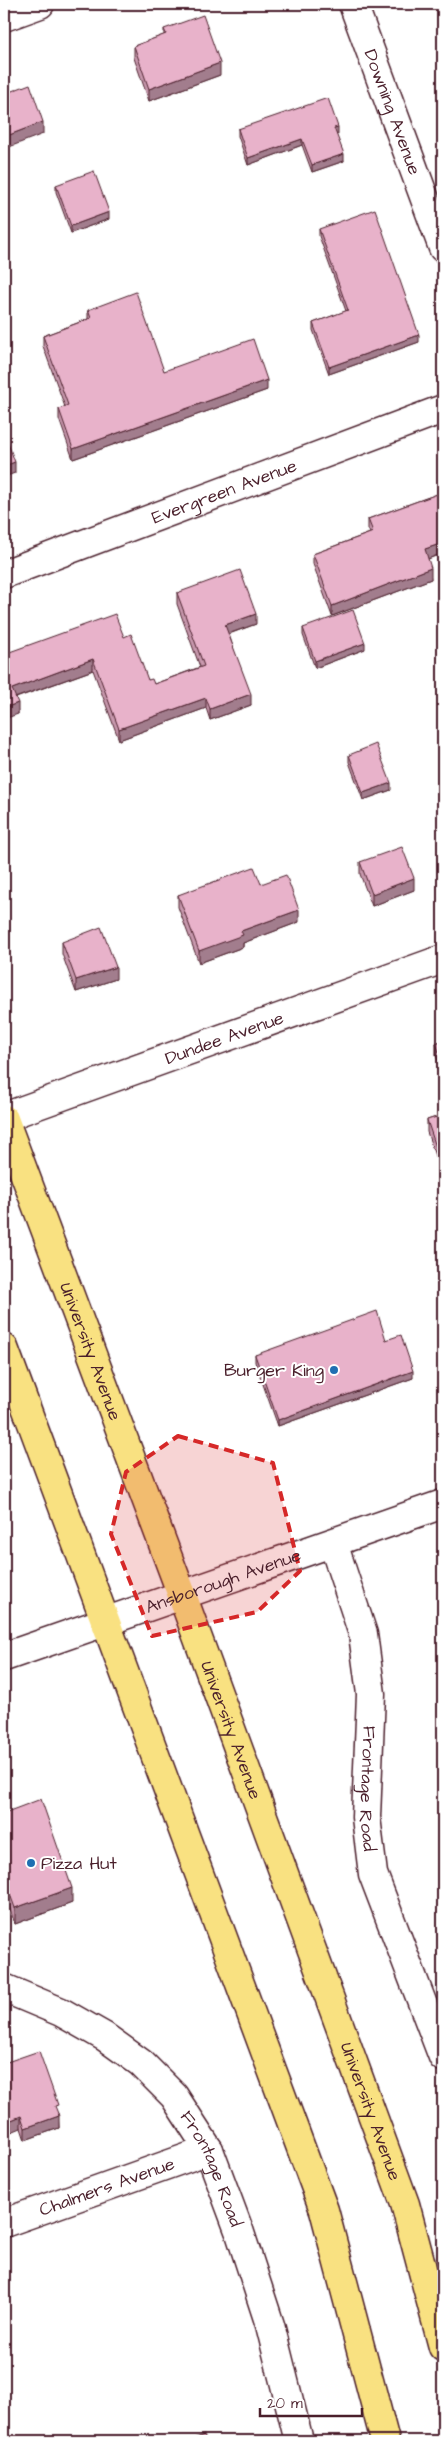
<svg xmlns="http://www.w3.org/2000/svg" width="447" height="2445" font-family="'Architects Daughter',sans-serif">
  <rect width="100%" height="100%" fill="#fff"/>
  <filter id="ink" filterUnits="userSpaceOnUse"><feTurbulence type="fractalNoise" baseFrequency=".02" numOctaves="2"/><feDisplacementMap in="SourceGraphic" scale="10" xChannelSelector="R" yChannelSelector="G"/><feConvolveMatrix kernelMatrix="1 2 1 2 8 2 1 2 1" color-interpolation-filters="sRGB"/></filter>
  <g filter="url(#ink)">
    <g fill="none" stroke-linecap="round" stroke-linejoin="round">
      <defs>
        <g id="street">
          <path id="s1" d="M353,4L443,248"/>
          <path d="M4,17L40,4"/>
          <path id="s2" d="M4,574L443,409"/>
          <path id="s3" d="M4,1117L443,959"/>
          <path id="s4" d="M333,1543L363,1634L371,1694L366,1817L373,1874L443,2057"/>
          <path id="s5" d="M4,1988L61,2012L105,2037L141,2063L174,2096L209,2150L240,2233L270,2325L299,2441"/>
          <path id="s6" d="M4,2223L209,2150"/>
        </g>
        <g id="secondary">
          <path id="s7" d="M4,1657L443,1504"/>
        </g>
        <g id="primary">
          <path id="s8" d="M4,1119L182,1595L405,2204L443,2347"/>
          <path d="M4,1348L324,2210L385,2441"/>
        </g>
      </defs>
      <!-- street casing -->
      <use href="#street" stroke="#4a1f2b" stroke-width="31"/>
      <!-- secondary casing -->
      <use href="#secondary" stroke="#4a1f2b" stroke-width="31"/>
      <!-- primary casing -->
      <use href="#primary" stroke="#4a1f2b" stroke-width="31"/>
      <!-- street -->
      <use href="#street" stroke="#fff" stroke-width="28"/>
      <!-- secondary -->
      <use href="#secondary" stroke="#fff" stroke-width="28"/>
      <!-- primary -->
      <use href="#primary" stroke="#f9e181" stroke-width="28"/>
    </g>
    <!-- wall -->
    <path fill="#c899ae" stroke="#4a1f2b" d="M164,29L220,75L149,101L134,58V46L164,35Z
      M238,129L338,134H336L344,161L312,172L302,145L248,165L238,136Z
      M56,185L109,219L71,233L56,192Z
      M319,229L419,342L329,374L313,330V323L346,311L319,236Z
      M88,310L164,371L267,390L73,459L59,419V409L65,407L43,346V336L88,319Z
      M443,492V553L428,559L431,579L332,616L313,564V554L370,533L368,529V519Z
      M177,593L256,624L229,634L251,705L210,720L206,708L119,740L93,670L16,698L18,714L4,654L124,637L148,680L154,684L200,667L177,604Z
      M303,628L365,649L315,668L303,635Z
      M349,755L391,790L363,800L349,762Z
      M360,862L414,890L372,906L360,874Z
      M261,884L299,922L243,943V947L199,963L178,907V895Z
      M62,942L116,979L76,992L62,954Z
      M443,1040V1076L436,1055V1043Z
      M443,1115V1180L427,1132V1120Z
      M386,1340L413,1378L278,1426L255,1362V1355Z
      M4,1813L72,1903L15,1924L6,1898L4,1899Z
      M4,2063L58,2113L59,2128L25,2140L21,2128Z"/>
    <!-- shaded-wall -->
    <path fill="#a27d8d" stroke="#4a1f2b" d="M220,63V75L149,101V89Z
      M43,122V134L4,149V137Z
      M338,127V134L334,135V128Z
      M302,139V145L248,165V158Z
      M344,154V161L312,172V165Z
      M109,212V219L71,233V226Z
      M419,335V342L329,374V367Z
      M267,380V390L73,459V449Z
      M15,462V473L4,477V466Z
      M443,543V553L425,560V549Z
      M431,568V579L332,616V606Z
      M256,614V624L225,635V625Z
      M365,643V649L315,668V661Z
      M93,659V670L12,699V689Z
      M251,694V705L210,720V709Z
      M206,698V708L119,740V729Z
      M18,703V714L4,719V708Z
      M391,783V790L363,800V793Z
      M414,878V890L372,906V894Z
      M299,910V922L243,943V947L199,963V951L241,931Z
      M116,967V979L76,992V980Z
      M413,1371V1378L278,1426V1420Z
      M4,1883H6V1898L4,1899Z
      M72,1888V1903L15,1924V1908Z
      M21,2116V2128L4,2135V2123Z
      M59,2116V2128L25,2140V2128Z"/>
    <!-- building -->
    <path fill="#e8b2ca" stroke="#4a1f2b" d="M203,15L220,63L149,89L134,46L166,34L164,29Z
      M30,84L43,122L4,137V94Z
      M328,98L338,127L334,128L344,154L312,165L302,139L248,158L238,129Z
      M94,171L109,212L71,226L56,185Z
      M375,209L419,335L329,367L313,323L348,310L319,229Z
      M136,292L164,371L253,339L267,380L73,449L59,409L68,405L43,336L91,318L88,310Z
      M4,433L15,462L4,466Z
      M443,492V543L425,549L431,568L332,606L313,554L373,532L368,519Z
      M240,570L256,614L225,625L251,694L210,709L206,698L119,729L93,659L12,689L18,703L4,708V654L115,614L124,637L131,634L148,680L152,679L154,684L204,666L177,593Z
      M353,610L365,643L315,661L303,628Z
      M376,744L391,783L363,793L349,755Z
      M402,847L414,878L372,894L360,862Z
      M254,867L261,884L286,875L299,910L241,931L243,935L199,951L178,895Z
      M101,927L116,967L76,980L62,942Z
      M443,1040V1064L436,1043Z
      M443,1115V1168L427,1120Z
      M377,1311L386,1340L401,1335L413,1371L278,1420L255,1355Z
      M41,1799L72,1888L15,1908L6,1883H4V1813Z
      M39,2051L58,2105L55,2106L59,2116L25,2128L21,2116L4,2123V2063Z
      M204,2435L207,2441H188Z"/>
  </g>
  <!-- marked area -->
  <path fill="#d62828" fill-opacity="0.2" stroke="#d62828" stroke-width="4" stroke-dasharray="10 6" stroke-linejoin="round" d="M178,1436L273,1463L300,1571L257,1612L152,1636L111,1534L126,1472Z"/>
  <!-- markers -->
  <g fill="#1f6fb2" stroke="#fff" stroke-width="2">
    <circle cx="334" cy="1370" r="5"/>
    <circle cx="31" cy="1863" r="5"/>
  </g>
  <g text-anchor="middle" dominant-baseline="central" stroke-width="4" stroke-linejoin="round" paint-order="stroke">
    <!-- street labels -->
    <g font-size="18" fill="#4a1f2b" stroke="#fff">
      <text stroke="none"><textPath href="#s1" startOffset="115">Downing Avenue</textPath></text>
      <text stroke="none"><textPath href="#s2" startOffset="235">Evergreen Avenue</textPath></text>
      <text stroke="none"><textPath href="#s3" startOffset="234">Dundee Avenue</textPath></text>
      <text stroke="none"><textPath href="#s8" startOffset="248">University Avenue</textPath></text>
      <text stroke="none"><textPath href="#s7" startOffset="232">Ansborough Avenue</textPath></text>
      <text stroke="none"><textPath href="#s8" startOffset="652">University Avenue</textPath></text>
      <text stroke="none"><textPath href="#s4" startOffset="251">Frontage Road</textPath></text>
      <text stroke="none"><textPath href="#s8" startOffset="1058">University Avenue</textPath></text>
      <text stroke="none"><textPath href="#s5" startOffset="286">Frontage Road</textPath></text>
      <text stroke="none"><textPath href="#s6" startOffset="109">Chalmers Avenue</textPath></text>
    </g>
    <!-- poi labels -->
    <g font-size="18" fill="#4a1f2b" stroke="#fff" text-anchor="end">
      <text x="324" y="1370">Burger King</text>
      <text x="41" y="1863" text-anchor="start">Pizza Hut</text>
    </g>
  </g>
  <!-- margin -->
  <rect width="447" height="2445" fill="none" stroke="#fff" stroke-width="20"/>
  <rect x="10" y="10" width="427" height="2425" fill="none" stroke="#4a1f2b" stroke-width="2" filter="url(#ink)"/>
  <!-- scale -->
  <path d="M260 2408v8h102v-8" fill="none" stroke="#4a1f2b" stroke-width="2.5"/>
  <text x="267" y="2408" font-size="15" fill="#4a1f2b" stroke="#ffffff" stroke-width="4" paint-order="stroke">20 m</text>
</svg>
